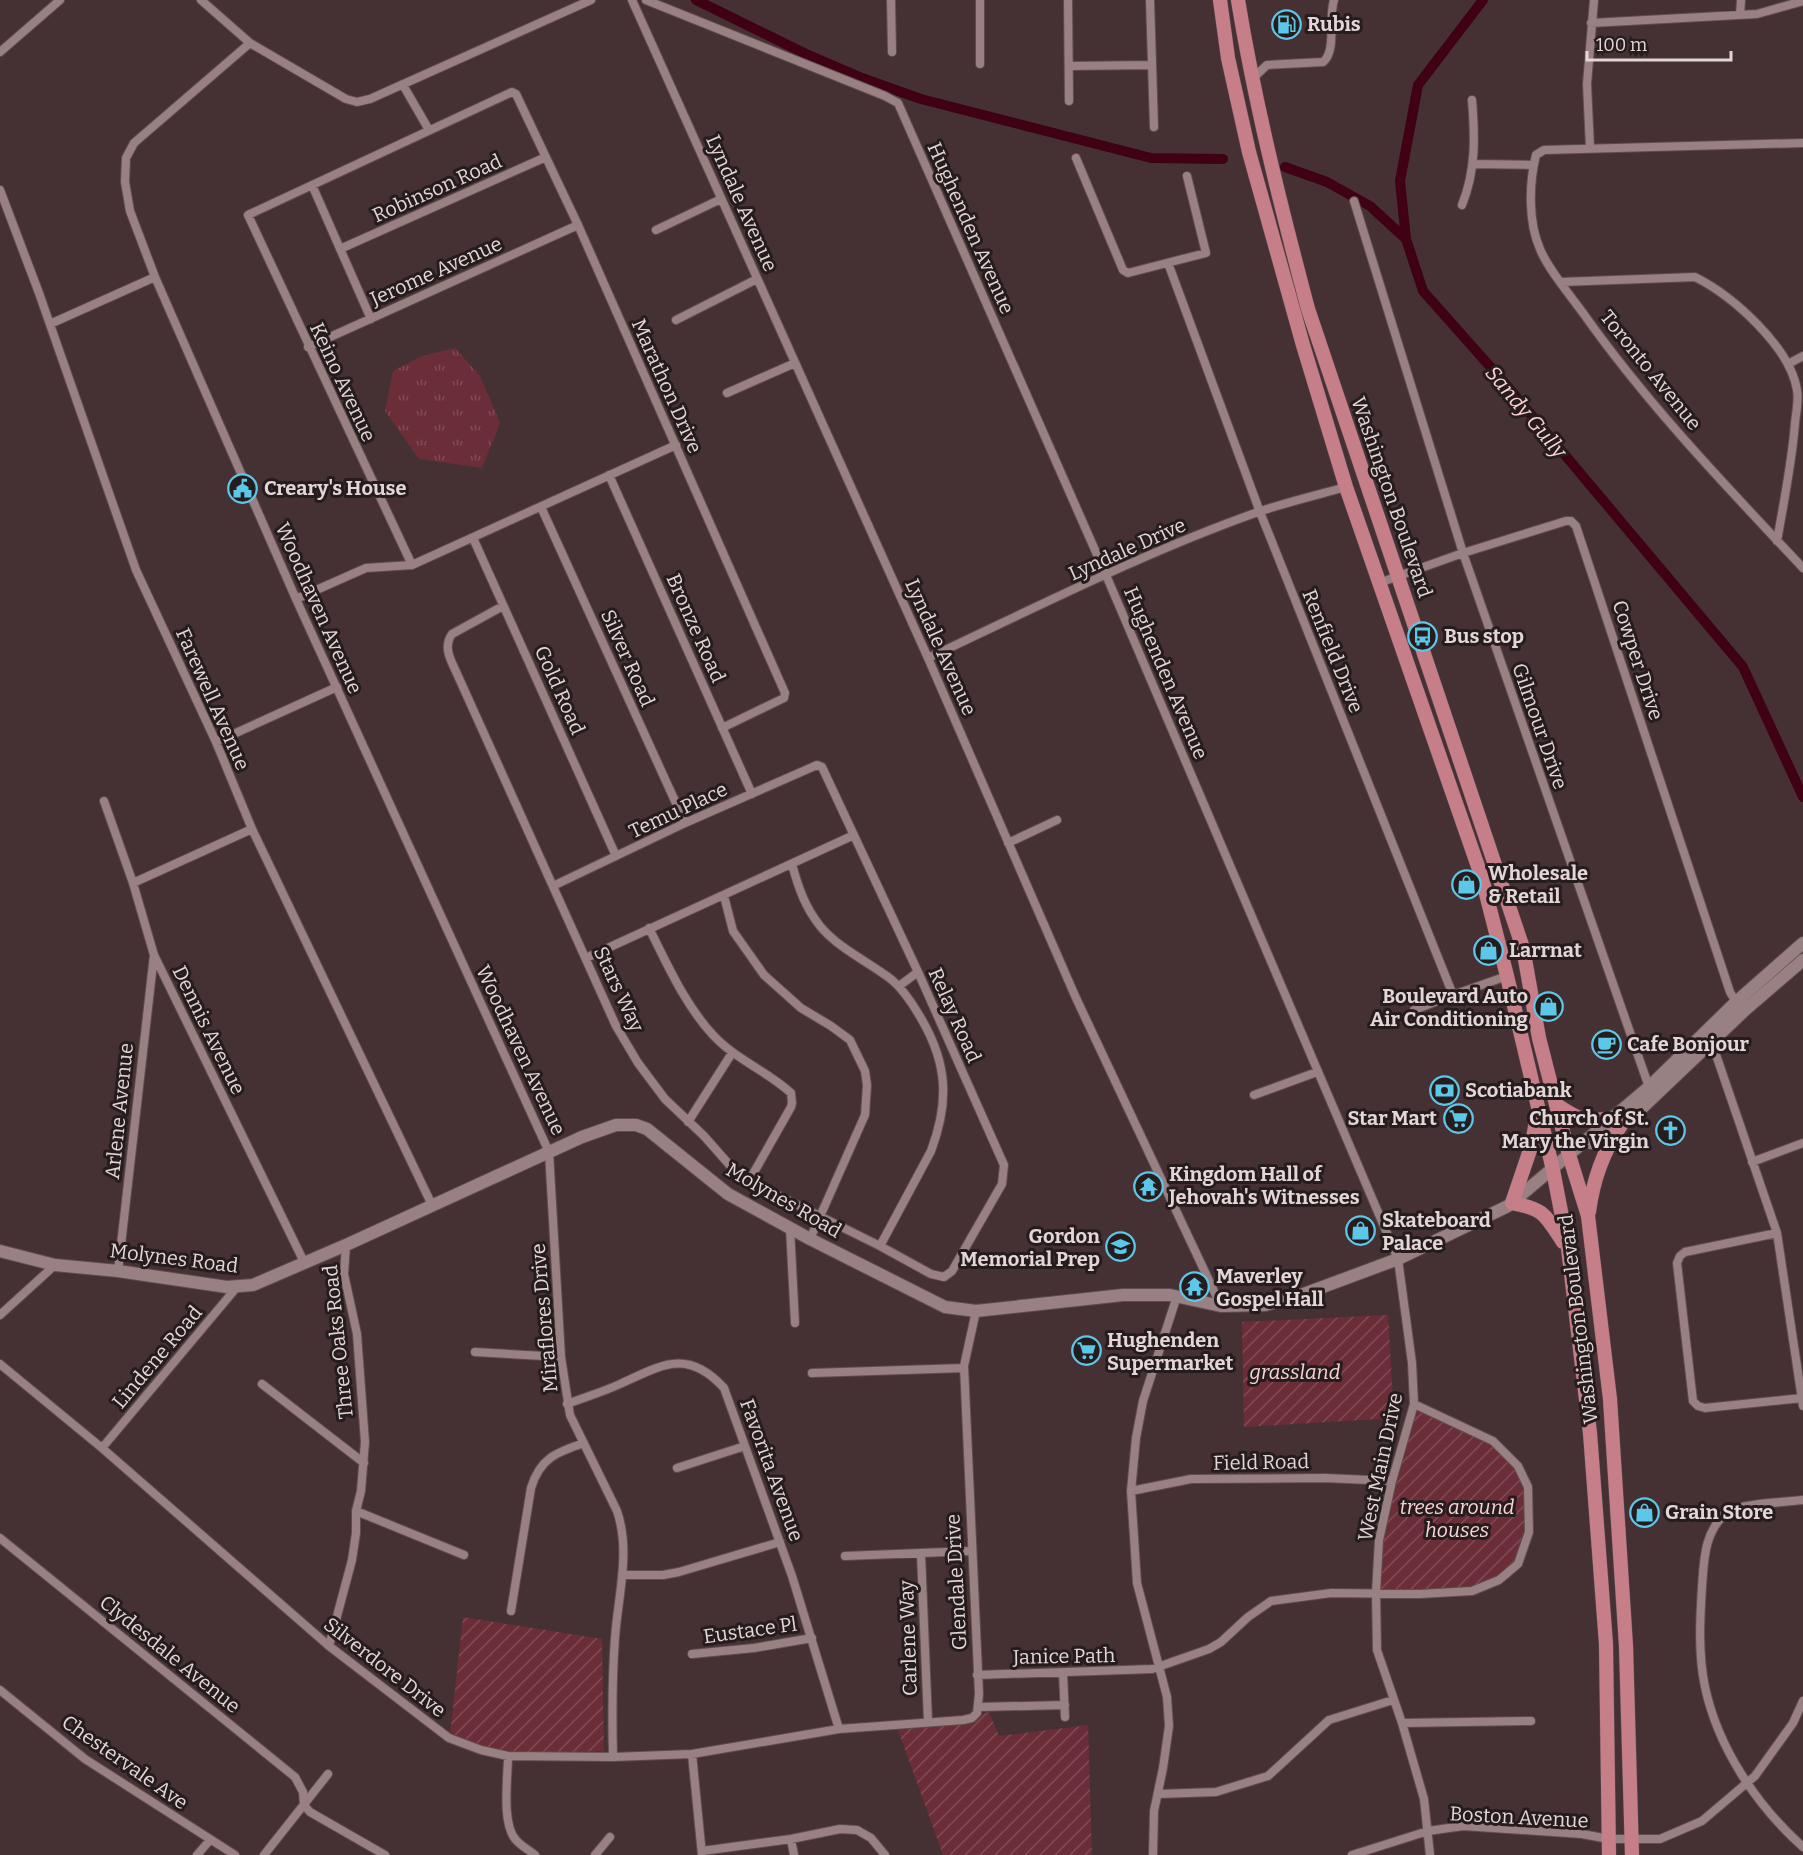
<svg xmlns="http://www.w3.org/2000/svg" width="1803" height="1855" font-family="Bitter,serif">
  <defs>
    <pattern id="grass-tufts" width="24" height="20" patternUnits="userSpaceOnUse" patternTransform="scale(1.5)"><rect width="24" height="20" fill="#6b2d38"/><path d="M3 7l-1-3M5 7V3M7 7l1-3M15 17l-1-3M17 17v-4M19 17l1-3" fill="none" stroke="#804b54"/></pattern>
    <pattern id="garden-furrows" width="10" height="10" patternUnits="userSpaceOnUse" patternTransform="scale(1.5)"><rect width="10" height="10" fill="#6b2d38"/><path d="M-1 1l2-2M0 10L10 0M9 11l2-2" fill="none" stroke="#804b54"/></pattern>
  </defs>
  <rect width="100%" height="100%" fill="#453133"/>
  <!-- grass -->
  <path fill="url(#grass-tufts)" d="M455,348L480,376L500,423L482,468L419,459L385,411L393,371L422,356Z"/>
  <!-- garden -->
  <path fill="url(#garden-furrows)" d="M1388,1315L1394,1418L1244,1427L1242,1322Z
    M1414,1404L1493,1441L1518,1466L1528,1487L1529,1532L1518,1564L1499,1580L1472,1591L1378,1590L1379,1540Z
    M463,1617L602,1639L604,1751L510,1753L483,1747L450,1735Z
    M989,1712L999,1736L1088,1725L1092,1855H943L898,1730L972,1723L982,1714Z"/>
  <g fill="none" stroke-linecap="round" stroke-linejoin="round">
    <!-- canal -->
    <path stroke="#400114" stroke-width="10" d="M696,0L804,53L862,78L921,99L1151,158L1223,159
      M1483,0L1418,85L1400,181L1406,239L1423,291L1502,380L1743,667L1803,797
      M1285,167L1327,182L1370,206L1406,239"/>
    <defs>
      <path id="minor" d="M201,0L250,43L346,99L357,102L370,99L591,0
        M632,0L928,658L1076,998L1221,1306
        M646,0L885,96L898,103L1106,575L1398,1259L1412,1363L1414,1404L1392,1481L1379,1540L1376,1593L1377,1650L1402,1723L1424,1799L1430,1855
        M891,0L892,52
        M980,0V64
        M1068,0L1069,101
        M1150,0L1154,127
        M1740,15L1741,0
        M1591,23L1757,14L1803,1
        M250,43L134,143L126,158L125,182L130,211L155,277L296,599L549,1152L561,1357L570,1415L617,1511C631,1552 618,1595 615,1638C612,1678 612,1717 613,1757
        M0,52L60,0
        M1069,66L1152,65
        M1252,79L1267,65L1323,62C1337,51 1328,17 1334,0
        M403,85L429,130
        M1803,143L1544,150L1536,155C1529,183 1528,222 1540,249C1548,269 1570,295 1583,313C1648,405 1727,487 1803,568
        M1590,148L1587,84L1594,0
        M1076,158L1123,270L1128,273L1206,253L1187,176
        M1474,164L1534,165
        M312,185L371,319
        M0,190L39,293L136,570L216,742L252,829L432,1205
        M1354,201L1463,553L1649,1087
        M1462,205C1476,170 1475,137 1472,100
        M656,230L721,199
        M340,249L546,157
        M1168,263L1260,512L1453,995L1507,976
        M1561,282L1695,277C1733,296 1790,347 1797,390C1799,400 1796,413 1795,423C1792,462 1784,501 1777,541
        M676,320L757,279
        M50,324L155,277
        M308,347L578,225
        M1788,364L1803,356
        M727,393L795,363
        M609,475L752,794
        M541,507L685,823
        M473,538L616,856
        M412,565L248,215L512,92L516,94L578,225L785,693L784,698L722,728
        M1379,583L1463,553L1566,521H1571L1576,526L1730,992L1736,1002
        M296,599L366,568L412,565L676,445
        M503,606L452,634C442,648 452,662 458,676L616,1026L638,1063L665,1099L704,1136L734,1170L749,1181L880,1246L931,1274L944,1277L952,1271L1002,1184L1004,1165L918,972L822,767L817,765L685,823L553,886
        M928,658C1037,607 1145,552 1258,512C1287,502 1317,495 1346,487
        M216,742L337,687
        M104,801L133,883L154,955L305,1264
        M1008,843L1057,820
        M792,864C798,887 805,907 820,926C839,949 869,962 892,980C905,991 914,1006 922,1020C948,1065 949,1103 931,1151L880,1246
        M133,883L252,829
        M724,896L733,931L764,975L801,1008L831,1026L850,1040L865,1071L867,1085L865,1115L810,1239
        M649,928C667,964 685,1005 713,1035C735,1059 767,1071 791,1093L792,1103L791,1107L749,1181
        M586,958L854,835
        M899,986L918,972
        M1414,1010L1453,995
        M1712,1043L1777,1233L1803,1406
        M1254,1095L1317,1072
        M688,1122L732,1053
        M1752,1162L1803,1143
        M790,1228L795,1323
        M1777,1233L1685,1252L1680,1256L1677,1263L1693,1401L1698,1406L1705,1408L1802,1398
        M118,1271L154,955
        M0,1315L55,1265
        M475,1352L561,1357
        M0,1364L102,1448L329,1646L449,1738L481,1750L508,1756L613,1757L692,1754L839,1729L963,1720L972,1718L977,1713L979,1694L964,1366L976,1311
        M812,1373L964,1368
        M262,1384L364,1463
        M567,1404C585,1397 603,1392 620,1384C662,1365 687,1348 724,1388L792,1576L839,1729
        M102,1448L237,1287
        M677,1468L745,1446
        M1131,1491L1191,1479L1325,1478L1392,1481
        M1803,1500C1788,1502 1737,1504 1727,1512C1704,1532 1704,1559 1702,1587C1700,1619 1698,1654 1705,1687C1718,1748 1757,1806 1803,1847
        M356,1511L464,1555
        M0,1538L295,1777L303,1792L304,1805L310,1812L385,1855
        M921,1554L928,1721
        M845,1556L971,1551
        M622,1575H663L679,1572L780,1542
        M511,1611L531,1488C540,1458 557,1452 584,1443
        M329,1646L352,1560L356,1533V1511L361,1491L365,1442L357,1334L344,1274L346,1245
        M692,1654L754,1648L812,1638
        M1063,1673L1065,1717
        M977,1675L1152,1669L1209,1649L1221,1642L1248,1617L1271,1601L1331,1593L1420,1594L1472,1591L1499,1580L1518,1564L1529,1532L1528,1487L1518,1466L1493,1441L1414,1404
        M0,1690L85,1759L235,1855
        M979,1707L1065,1705
        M1402,1723L1531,1721
        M692,1754L702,1855
        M508,1756C508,1777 501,1824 516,1840C521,1846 529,1850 535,1855
        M1158,1794L1216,1792L1268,1776L1329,1720L1393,1700
        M791,1839L794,1855
        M702,1851L791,1839L840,1829L857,1830L871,1838L885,1855
        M197,1855L210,1840
        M264,1855L328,1774
        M595,1855L610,1837
        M1153,1855L1154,1811L1163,1768L1169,1726L1167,1697L1137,1583L1131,1491L1136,1438L1143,1401L1177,1296
        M1352,1855L1428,1831L1463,1826L1582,1834L1609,1839H1660L1702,1821L1755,1776L1793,1723L1803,1701"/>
      <path id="secondary" d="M1591,1143L1621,1125L1641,1109L1745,1010L1803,960
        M0,1251L55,1265L118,1271L227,1287L253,1285L346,1245L582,1137L616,1125H636L647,1129L728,1194L810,1239L945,1307L976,1311L1123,1295H1170L1221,1306L1265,1305L1301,1295L1398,1259L1508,1206L1649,1087L1736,1002L1803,943"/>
      <path id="trunk" d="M1220,0L1228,58L1249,152L1303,345L1346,487L1482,878L1507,976L1553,1170L1568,1248L1590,1433L1606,1644L1609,1855
        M1238,0C1255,104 1281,207 1308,309L1523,948L1539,1038L1569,1155L1588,1216L1610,1399L1626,1646L1632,1855
        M1557,1105C1578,1119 1585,1123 1610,1118
        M1537,1115L1532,1144L1512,1203C1545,1209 1545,1215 1563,1242
        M1589,1212C1593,1179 1603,1152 1621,1125"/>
    </defs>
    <!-- minor casing -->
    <use href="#minor" stroke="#5f4d50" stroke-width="10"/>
    <!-- secondary casing -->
    <use href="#secondary" stroke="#5f4d50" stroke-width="14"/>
    <!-- trunk casing -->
    <use href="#trunk" stroke="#5f4d50" stroke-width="15"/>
    <!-- minor -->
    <use href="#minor" stroke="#998183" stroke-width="8"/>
    <!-- secondary -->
    <use href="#secondary" stroke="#998183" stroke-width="12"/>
    <!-- trunk -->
    <use href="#trunk" stroke="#c67e88" stroke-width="14"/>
  </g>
  <!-- icons -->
  <defs>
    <symbol id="fuel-ring" viewBox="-11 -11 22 22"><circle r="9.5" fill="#251c1d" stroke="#5cc7e8" stroke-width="1.5"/><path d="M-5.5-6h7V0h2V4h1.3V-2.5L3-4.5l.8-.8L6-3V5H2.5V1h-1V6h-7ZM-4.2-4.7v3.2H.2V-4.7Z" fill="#5cc7e8"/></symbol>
    <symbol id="civic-ring" viewBox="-11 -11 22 22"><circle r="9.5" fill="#251c1d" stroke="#5cc7e8" stroke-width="1.5"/><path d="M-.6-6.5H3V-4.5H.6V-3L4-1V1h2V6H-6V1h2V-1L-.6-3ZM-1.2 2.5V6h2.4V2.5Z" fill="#5cc7e8"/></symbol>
    <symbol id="bus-ring" viewBox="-11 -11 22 22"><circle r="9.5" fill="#251c1d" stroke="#5cc7e8" stroke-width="1.5"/><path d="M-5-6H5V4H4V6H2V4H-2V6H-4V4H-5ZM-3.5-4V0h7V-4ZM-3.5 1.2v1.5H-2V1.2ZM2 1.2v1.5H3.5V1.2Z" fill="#5cc7e8"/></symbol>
    <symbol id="shop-ring" viewBox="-11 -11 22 22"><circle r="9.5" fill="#251c1d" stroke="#5cc7e8" stroke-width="1.5"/><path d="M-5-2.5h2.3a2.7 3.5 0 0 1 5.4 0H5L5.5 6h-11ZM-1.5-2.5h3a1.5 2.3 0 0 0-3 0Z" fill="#5cc7e8"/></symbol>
    <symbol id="cafe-ring" viewBox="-11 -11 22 22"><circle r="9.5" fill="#251c1d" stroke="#5cc7e8" stroke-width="1.5"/><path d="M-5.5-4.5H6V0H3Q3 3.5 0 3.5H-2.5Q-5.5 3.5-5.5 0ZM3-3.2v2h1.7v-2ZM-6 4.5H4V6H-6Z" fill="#5cc7e8"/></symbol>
    <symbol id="bank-ring" viewBox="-11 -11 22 22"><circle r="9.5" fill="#251c1d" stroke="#5cc7e8" stroke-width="1.5"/><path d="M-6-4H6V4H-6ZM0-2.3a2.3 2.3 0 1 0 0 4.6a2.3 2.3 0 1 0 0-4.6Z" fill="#5cc7e8"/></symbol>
    <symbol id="supermarket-ring" viewBox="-11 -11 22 22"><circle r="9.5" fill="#251c1d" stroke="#5cc7e8" stroke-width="1.5"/><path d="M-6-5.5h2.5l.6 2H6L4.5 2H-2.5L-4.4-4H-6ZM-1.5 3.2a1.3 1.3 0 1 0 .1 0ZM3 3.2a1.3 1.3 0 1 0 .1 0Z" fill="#5cc7e8"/></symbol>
    <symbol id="church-ring" viewBox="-11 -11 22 22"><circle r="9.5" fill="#251c1d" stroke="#5cc7e8" stroke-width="1.5"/><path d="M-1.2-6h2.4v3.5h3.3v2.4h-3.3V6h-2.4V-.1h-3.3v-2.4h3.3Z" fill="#5cc7e8"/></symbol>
    <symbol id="temple-ring" viewBox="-11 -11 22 22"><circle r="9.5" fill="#251c1d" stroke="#5cc7e8" stroke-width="1.5"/><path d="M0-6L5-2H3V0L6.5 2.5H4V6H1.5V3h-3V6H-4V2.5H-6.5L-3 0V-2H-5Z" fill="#5cc7e8"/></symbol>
    <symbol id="school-ring" viewBox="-11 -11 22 22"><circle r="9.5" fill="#251c1d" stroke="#5cc7e8" stroke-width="1.5"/><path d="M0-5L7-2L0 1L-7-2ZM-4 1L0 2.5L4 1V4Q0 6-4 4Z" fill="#5cc7e8"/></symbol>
  </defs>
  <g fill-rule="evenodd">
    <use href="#fuel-ring" x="1270" y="8" width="33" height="33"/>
    <use href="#civic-ring" x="226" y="472" width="33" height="33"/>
    <use href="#bus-ring" x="1406" y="620" width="33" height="33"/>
    <use href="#shop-ring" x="1450" y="868" width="33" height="33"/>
    <use href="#shop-ring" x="1472" y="934" width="33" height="33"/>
    <use href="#shop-ring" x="1532" y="990" width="33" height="33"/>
    <use href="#cafe-ring" x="1590" y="1028" width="33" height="33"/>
    <use href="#bank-ring" x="1428" y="1074" width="33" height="33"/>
    <use href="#supermarket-ring" x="1442" y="1102" width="33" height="33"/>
    <use href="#church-ring" x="1654" y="1114" width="33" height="33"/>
    <use href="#temple-ring" x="1132" y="1170" width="33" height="33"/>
    <use href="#shop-ring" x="1344" y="1214" width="33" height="33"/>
    <use href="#school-ring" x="1104" y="1230" width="33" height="33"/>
    <use href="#temple-ring" x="1178" y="1270" width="33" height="33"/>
    <use href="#supermarket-ring" x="1070" y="1334" width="33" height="33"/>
    <use href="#shop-ring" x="1628" y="1496" width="33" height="33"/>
  </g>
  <g text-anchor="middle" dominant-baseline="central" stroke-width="6" stroke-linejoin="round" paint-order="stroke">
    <!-- poi labels -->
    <g font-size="20" font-weight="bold" fill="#e4d6d7" stroke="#251c1d" text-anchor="start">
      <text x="1307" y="24">Rubis</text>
      <text x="264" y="488">Creary's House</text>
      <text x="1444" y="636">Bus stop</text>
      <text x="1488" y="873">Wholesale<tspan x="1488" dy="23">&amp; Retail</tspan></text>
      <text x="1509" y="950">Larrnat</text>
      <text x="1528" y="996" text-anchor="end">Boulevard Auto<tspan x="1528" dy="23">Air Conditioning</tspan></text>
      <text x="1627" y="1044">Cafe Bonjour</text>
      <text x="1465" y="1090">Scotiabank</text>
      <text x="1437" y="1118" text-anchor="end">Star Mart</text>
      <text x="1649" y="1118" text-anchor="end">Church of St.<tspan x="1649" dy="23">Mary the Virgin</tspan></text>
      <text x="1169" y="1174">Kingdom Hall of<tspan x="1169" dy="23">Jehovah's Witnesses</tspan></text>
      <text x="1382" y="1220">Skateboard<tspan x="1382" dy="23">Palace</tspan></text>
      <text x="1100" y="1236" text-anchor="end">Gordon<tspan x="1100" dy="23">Memorial Prep</tspan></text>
      <text x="1216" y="1276">Maverley<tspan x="1216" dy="23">Gospel Hall</tspan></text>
      <text x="1107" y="1340">Hughenden<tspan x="1107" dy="23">Supermarket</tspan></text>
      <text x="1665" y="1512">Grain Store</text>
    </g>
    <!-- street labels -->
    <g font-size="20" fill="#e4d6d7" stroke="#251c1d">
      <text transform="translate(437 188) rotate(-24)">Robinson Road</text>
      <text transform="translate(742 203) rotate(66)">Lyndale Avenue</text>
      <text transform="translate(971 228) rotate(66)">Hughenden Avenue</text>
      <text transform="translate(436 271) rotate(-24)">Jerome Avenue</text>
      <text transform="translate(1651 370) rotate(51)">Toronto Avenue</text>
      <text transform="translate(343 382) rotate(65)">Keino Avenue</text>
      <text transform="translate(667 386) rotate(66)">Marathon Drive</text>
      <text transform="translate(1392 497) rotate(71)">Washington Boulevard</text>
      <text transform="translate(1127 549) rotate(-24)">Lyndale Drive</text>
      <text transform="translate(319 608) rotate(66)">Woodhaven Avenue</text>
      <text transform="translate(696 628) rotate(66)">Bronze Road</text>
      <text transform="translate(941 647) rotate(66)">Lyndale Avenue</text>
      <text transform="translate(1333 651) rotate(68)">Renfield Drive</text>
      <text transform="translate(628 658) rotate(66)">Silver Road</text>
      <text transform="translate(1638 660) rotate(72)">Cowper Drive</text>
      <text transform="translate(1166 673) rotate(67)">Hughenden Avenue</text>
      <text transform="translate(560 690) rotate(66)">Gold Road</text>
      <text transform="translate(213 699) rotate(66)">Farewell Avenue</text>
      <text transform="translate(1540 726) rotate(71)">Gilmour Drive</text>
      <text transform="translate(678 810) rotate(-25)">Temu Place</text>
      <text transform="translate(619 989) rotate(65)">Stars Way</text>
      <text transform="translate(955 1015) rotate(66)">Relay Road</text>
      <text transform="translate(209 1030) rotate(64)">Dennis Avenue</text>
      <text transform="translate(521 1050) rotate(65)">Woodhaven Avenue</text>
      <text transform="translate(119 1111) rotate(-84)">Arlene Avenue</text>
      <text transform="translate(784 1200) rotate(30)">Molynes Road</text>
      <text transform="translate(174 1258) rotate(7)">Molynes Road</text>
      <text transform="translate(544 1318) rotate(-95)">Miraflores Drive</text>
      <text transform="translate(1578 1319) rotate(-97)">Washington Boulevard</text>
      <text transform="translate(338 1342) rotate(-96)">Three Oaks Road</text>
      <text transform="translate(157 1357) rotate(-50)">Lindene Road</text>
      <text transform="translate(1261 1462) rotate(-1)">Field Road</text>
      <text transform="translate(1380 1467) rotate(-78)">West Main Drive</text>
      <text transform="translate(772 1470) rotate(70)">Favorita Avenue</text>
      <text transform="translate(956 1582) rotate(-93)">Glendale Drive</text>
      <text transform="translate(750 1630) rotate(-8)">Eustace Pl</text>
      <text transform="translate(908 1638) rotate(-92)">Carlene Way</text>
      <text transform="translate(170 1654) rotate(39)">Clydesdale Avenue</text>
      <text transform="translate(1064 1656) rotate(-1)">Janice Path</text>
      <text transform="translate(385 1667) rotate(38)">Silverdore Drive</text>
      <text transform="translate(125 1762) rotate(35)">Chestervale Ave</text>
      <text transform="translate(1519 1817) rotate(3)">Boston Avenue</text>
    </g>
    <!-- park labels -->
    <g font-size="20" font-style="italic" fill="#fdd2d6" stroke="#251c1d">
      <text x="1295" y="1372">grassland</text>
      <text x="1457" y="1507">trees around<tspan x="1457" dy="23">houses</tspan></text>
    </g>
    <!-- water labels -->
    <g font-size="21" font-style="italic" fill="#fed3d7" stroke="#251c1d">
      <text transform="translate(1526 412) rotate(50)">Sandy Gully</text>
    </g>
  </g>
  <!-- scale -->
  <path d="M1587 51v9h144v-9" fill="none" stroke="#e4d6d7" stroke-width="3"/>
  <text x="1596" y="51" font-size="18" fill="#e4d6d7" stroke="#251c1d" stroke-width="4.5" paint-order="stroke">100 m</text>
</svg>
